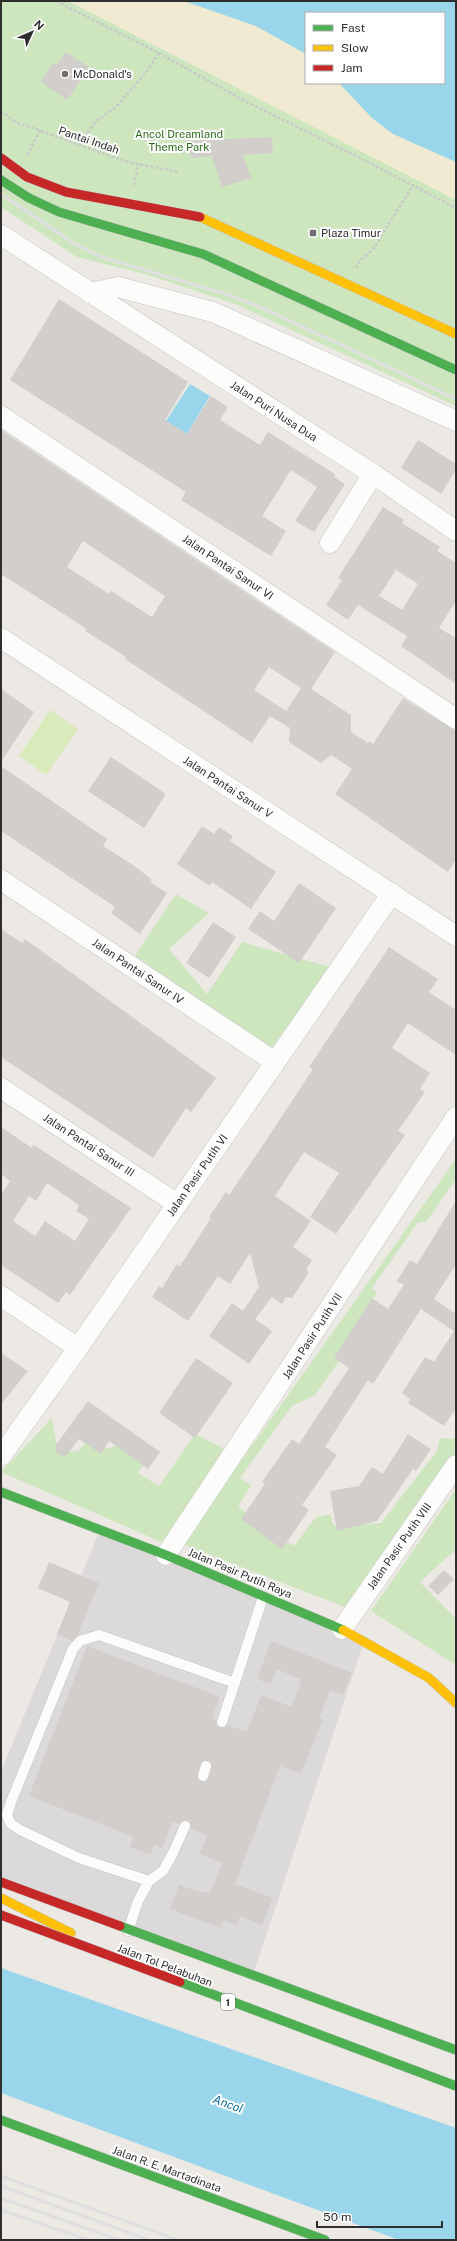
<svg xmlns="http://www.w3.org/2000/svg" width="457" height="2241" font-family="'Public Sans',sans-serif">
  <rect width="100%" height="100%" fill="#ece8e4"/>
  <!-- industrial -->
  <path fill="#dcd9db" d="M100,1530L364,1641L253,1975L1,1878V1772Z"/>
  <!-- green -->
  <path fill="#cee6be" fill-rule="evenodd" d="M1,1H456V406L235,304L148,275L77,257L1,207ZM306,13H444V83H306Z
    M176,894L209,913L169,949L207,994L242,942L330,967L271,1049L135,956Z
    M456,1159V1179L426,1222H418L372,1288L377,1293L342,1348L339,1361L315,1395L292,1406L240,1478L251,1485L238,1507L294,1546L316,1517L330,1514L334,1526L381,1523L437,1451L440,1438L456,1439V1455L350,1609L182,1544Z
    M52,1418L58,1453L78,1451L90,1438L108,1449L121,1443L146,1460L138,1473L159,1486L195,1434L228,1451L166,1544L1,1472Z
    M456,1489V1549L420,1582L456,1619V1665L371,1611Z"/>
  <!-- sand -->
  <path fill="#f0ead3" d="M68,1H184L256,26L306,54V83H339L372,118L413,143L456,162V200Z"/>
  <!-- pitch -->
  <path fill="#d9eabb" d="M50,710L78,729L46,775L19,756Z"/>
  <!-- water -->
  <path fill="#99d6ec" d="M184,1H456V162L393,134L372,118L339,83H444V13H306V54L256,26Z
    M190,384L210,396L187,434L166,421Z
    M1,1968L456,2128V2240H399L1,2093Z"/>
  <!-- building -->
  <path fill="#d1cecb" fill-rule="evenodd" d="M66,52L89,67L67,100L41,82L53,63L56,65Z
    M272,137L273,153L243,155L251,178L222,187L212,156L191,158L189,141Z
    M59,299L188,382L165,420L187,434L211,396L228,407L220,420L260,445L268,432L335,474L334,477L345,484L314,532L295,521L317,487L291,470L262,516L286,531L271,556L181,500L186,492L10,380Z
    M1,430L335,652L311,689L351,715V732L368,743L369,741L373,744L403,698L456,731V859L448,872L335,794L352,769L331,755L321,763L289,742L290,728L270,716L252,743L125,659L126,657L85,631L87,629L1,574ZM83,541L165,596L152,617L111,591L109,594L67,567ZM269,667L301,688L286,711L254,690Z
    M418,440L456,464V470L441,494L401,468Z
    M383,507L404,520L402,523L440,547L437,551L456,563V601L439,628L456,638V684L401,646L407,636L358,605L348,620L326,605L342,580L338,578ZM396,570L418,584L402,610L379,596Z
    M1,689L34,712L1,762Z
    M111,757L166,794L144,828L88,791Z
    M1,766L107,839L103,846L136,867L152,880L150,882L167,893L140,934L111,913L115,907L1,831Z
    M202,826L214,834L219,827L233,836L230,841L276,872L251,909L212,882L210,886L177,864Z
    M299,883L336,908L299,963L248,929L260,911L274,921Z
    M213,922L236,937L209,978L186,963Z
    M1,929L22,943L25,939L216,1078L191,1112L186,1108L153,1158L1,1057Z
    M389,947L438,979L429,992L456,1010V1055L408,1023L392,1048L430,1073L420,1089L425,1092L398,1131L405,1135L336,1234L310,1217L339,1173L304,1152L275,1196L311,1221L293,1247L312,1260L307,1268L308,1274L292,1298L286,1297L282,1304L272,1297L255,1319L272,1331L249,1364L209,1336L232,1303L243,1311L259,1287L250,1253L230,1284L218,1276L188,1321L152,1297L159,1286L162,1288L177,1264L180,1266L211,1218L209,1217L226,1192L229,1195L267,1139L313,1069L309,1067Z
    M1,1127L32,1148L34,1145L131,1208L70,1295L66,1292L58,1303L1,1265V1194L10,1181L1,1174ZM47,1183L79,1205L76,1211L89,1219L75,1241L45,1221L35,1236L13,1221L29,1196L36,1201Z
    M456,1201V1264L434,1299L456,1314V1408L444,1426L408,1403L410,1399L402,1393L425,1357L434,1362L454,1331L421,1309L373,1384L368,1380L325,1447L337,1455L302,1505L309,1510L282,1549L241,1519L265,1484L262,1482L292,1439L299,1444L349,1368L334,1358L372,1298L388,1309L404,1285L397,1281L410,1260L417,1264Z
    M1,1353L28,1371L1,1404Z
    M196,1358L233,1383L195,1438L159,1413Z
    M88,1401L160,1452L148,1469L109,1441L101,1454L79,1439L67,1455L61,1456L56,1453V1445Z
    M408,1434L431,1449L416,1471L413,1469L377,1521L337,1531L330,1491L359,1486L372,1467L383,1474Z
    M49,1562L99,1583L77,1636L72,1641L57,1634L70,1602L38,1588Z
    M444,1570L454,1579L438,1595L428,1586Z
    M271,1641L352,1673L343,1695L330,1690L319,1718L323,1719L301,1774L280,1766L235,1884L273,1898L262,1925L240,1916L237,1925L224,1920L221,1928L170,1909L179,1885L199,1892L210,1893L222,1863L200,1854L207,1835L191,1829V1825L188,1820L182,1821L179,1824L172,1822L162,1848L154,1845L151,1855L130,1847L134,1837L29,1796L87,1646L220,1697L212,1718L216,1720L217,1726L223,1728L228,1725L247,1732L261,1695L292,1707L298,1690L301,1679L276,1669L271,1684L257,1679ZM205,1760L210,1761L212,1767L208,1780L202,1782L198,1780L197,1775L200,1764Z"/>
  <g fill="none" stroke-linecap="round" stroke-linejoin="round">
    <defs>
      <path id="lane" d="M222,1722L263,1597
        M203,1776L206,1766
        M149,1881L79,1858L20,1830L10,1823L7,1815L11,1802L73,1649L80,1641L99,1635L235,1683
        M128,1931L138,1901L149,1881L163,1871L173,1853L185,1826"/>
      <path id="street" d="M1,235L373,474L456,531
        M90,293L118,287L213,312L456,421
        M1,416L456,719
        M330,543L373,474
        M1,638L456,936
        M1,880L275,1062
        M1,1088L176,1203
        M1,1296L78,1348
        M1,1456L78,1348L392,893
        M166,1555L456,1117
        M342,1629L456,1465"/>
      <path id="fast" d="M1,180L29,198L59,212L203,254L456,370
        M1,1492L166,1555L343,1630
        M1,2120L325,2240"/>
      <path id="slow" d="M200,217L456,334
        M343,1630L429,1678L456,1703
        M1,1898L71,1933"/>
      <path id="jam" d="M1,158L27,177L66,192L200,217"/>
    </defs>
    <!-- lane casing -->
    <use href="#lane" stroke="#c5c4c5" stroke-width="11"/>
    <!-- street casing -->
    <use href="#street" stroke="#c5c4c5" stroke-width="21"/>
    <!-- fast casing -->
    <use href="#fast" stroke="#c5c4c5" stroke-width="10"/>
    <!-- slow casing -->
    <use href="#slow" stroke="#c5c4c5" stroke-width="10"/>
    <!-- jam casing -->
    <use href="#jam" stroke="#c5c4c5" stroke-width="10"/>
    <!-- path -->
    <path stroke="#c9c9c8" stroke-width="2.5" stroke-dasharray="3 2" stroke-linecap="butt" d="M56,1L159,53L241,99L372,164L456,208
      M1,111L16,122L110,156L132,163L179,172
      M79,145L95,122L116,107L147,71L159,53
      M27,155L40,131
      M134,185L138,164
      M356,268L359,262L374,248L413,185"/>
    <!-- lane -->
    <use href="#lane" stroke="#fcfcfb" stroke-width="10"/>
    <!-- street -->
    <use href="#street" stroke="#fcfcfb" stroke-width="20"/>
    <!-- fast -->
    <use href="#fast" stroke="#4caf50" stroke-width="9"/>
    <!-- slow -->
    <use href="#slow" stroke="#ffc107" stroke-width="9"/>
    <!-- jam -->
    <use href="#jam" stroke="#c62828" stroke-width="9"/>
    <!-- rail -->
    <path stroke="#dfdfe1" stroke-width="3" d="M1,194L73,243L101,257L229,295L267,310L456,399
      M1,2176L178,2240
      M1,2186L149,2240
      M1,2198L119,2240
      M1,2210L88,2240"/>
    <defs>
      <path id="fast-bridge" d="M120,1926L456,2050
        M180,1982L456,2086"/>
      <path id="jam-bridge" d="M1,1882L120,1926
        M1,1915L180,1982"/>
    </defs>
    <!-- fast-bridge casing -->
    <use href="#fast-bridge" stroke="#c6c5c4" stroke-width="10" stroke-linecap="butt"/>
    <!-- jam-bridge casing -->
    <use href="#jam-bridge" stroke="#c6c5c4" stroke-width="10" stroke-linecap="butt"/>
    <!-- fast-bridge -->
    <use href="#fast-bridge" stroke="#4caf50" stroke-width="9"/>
    <!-- jam-bridge -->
    <use href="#jam-bridge" stroke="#c62828" stroke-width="9"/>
  </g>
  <!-- markers -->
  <g fill="#706f6e" stroke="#fff" stroke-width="1.5">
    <circle cx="65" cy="74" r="4"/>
    <rect x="309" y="229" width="8" height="8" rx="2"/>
  </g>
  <g text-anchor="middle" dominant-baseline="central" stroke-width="4" stroke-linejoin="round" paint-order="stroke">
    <!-- shield labels -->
    <rect fill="#fff" stroke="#6d6d6d" stroke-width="1" x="221" y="1994" width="14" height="16" rx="3"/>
    <g font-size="10" font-weight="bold" fill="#2e2e2e">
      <text x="228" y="2002">1</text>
    </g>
    <!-- poi labels -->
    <g font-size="11" fill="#2e2e2e" stroke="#fff" text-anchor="start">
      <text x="73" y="74">McDonald's</text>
      <text x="321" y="233">Plaza Timur</text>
    </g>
    <!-- park labels -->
    <g font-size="11" fill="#2c6e1b" stroke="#fff">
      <text x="179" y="134">Ancol Dreamland<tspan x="179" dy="13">Theme Park</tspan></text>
    </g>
    <!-- street labels -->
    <g font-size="11" fill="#2e2e2e" stroke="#fff">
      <text transform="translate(89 140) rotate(19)">Pantai Indah</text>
      <text transform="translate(274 411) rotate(33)">Jalan Puri Nusa Dua</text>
      <text transform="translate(228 567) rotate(34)">Jalan Pantai Sanur VI</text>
      <text transform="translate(228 787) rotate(33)">Jalan Pantai Sanur V</text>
      <text transform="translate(138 971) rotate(34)">Jalan Pantai Sanur IV</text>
      <text transform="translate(89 1145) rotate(33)">Jalan Pantai Sanur III</text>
      <text transform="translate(197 1175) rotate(-55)">Jalan Pasir Putih VI</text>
      <text transform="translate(312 1336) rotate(-57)">Jalan Pasir Putih VII</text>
      <text transform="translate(399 1546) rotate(-55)">Jalan Pasir Putih VIII</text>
      <text transform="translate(240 1573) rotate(23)">Jalan Pasir Putih Raya</text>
      <text transform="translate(165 1965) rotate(21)">Jalan Tol Pelabuhan</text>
      <text transform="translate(167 2169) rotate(20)">Jalan R. E. Martadinata</text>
    </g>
    <!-- water labels -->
    <g font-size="12" font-style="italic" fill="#0d6fa3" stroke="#fff">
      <text transform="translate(228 2104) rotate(20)">Ancol</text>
    </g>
  </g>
  <!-- border -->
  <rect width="457" height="2241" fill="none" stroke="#2e2e2e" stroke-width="4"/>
  <!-- legend -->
  <rect x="305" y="12" width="140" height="72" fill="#ffffff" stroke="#ababab"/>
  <rect x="313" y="25" width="20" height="6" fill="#4caf50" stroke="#ababab"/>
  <text x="341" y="32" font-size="12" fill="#2e2e2e">Fast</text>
  <rect x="313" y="45" width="20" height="6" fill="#ffc107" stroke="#ababab"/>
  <text x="341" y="52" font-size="12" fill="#2e2e2e">Slow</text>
  <rect x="313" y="65" width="20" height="6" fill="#c62828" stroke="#ababab"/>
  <text x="341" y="72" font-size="12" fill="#2e2e2e">Jam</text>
  <!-- north arrow -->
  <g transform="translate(32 32) rotate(45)" stroke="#ffffff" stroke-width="3" paint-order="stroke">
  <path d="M0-3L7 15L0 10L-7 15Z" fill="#2e2e2e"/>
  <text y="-6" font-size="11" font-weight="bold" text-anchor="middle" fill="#2e2e2e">N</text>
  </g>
  <!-- scale -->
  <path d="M317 2221v6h125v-6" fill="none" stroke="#2e2e2e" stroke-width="2"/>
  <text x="323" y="2221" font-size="12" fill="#2e2e2e" stroke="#ffffff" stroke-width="3" paint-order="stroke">50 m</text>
</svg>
